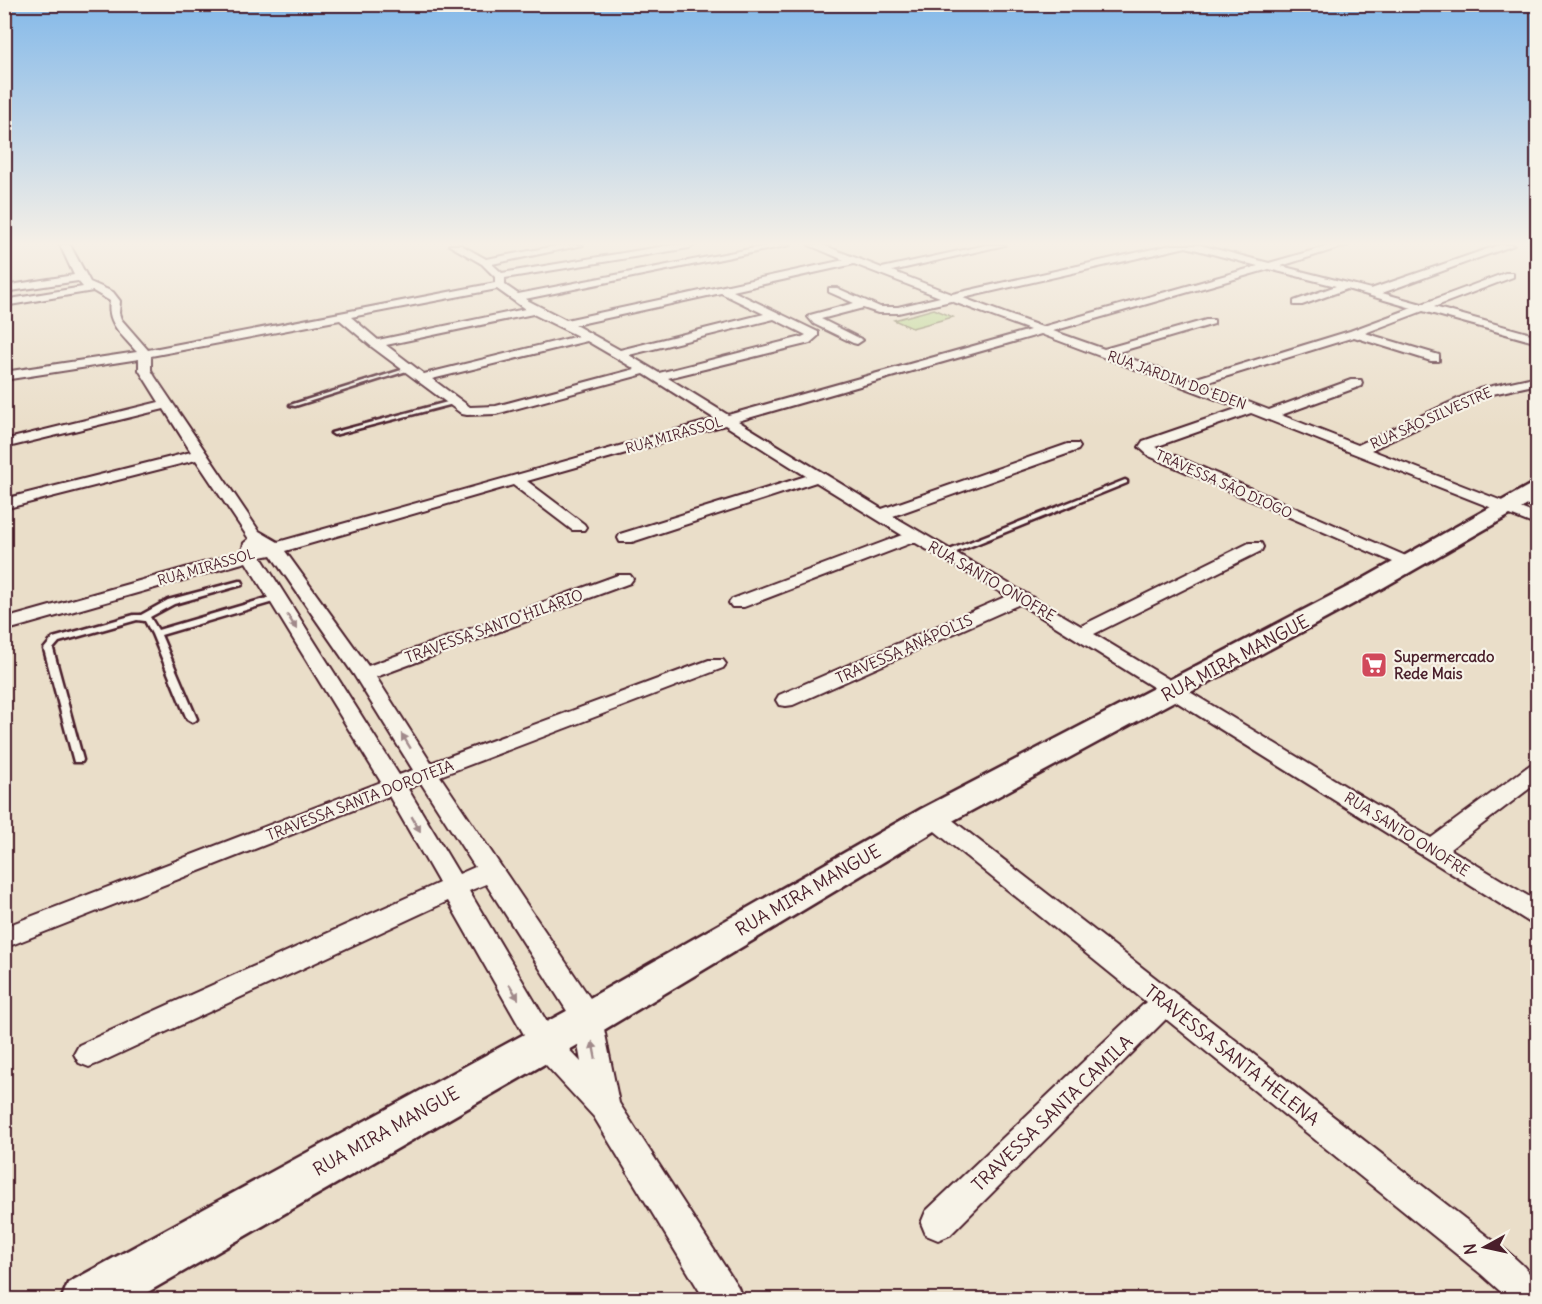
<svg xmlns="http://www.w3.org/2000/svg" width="1542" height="1304" font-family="Delius,sans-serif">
  <rect width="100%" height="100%" fill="#eadec9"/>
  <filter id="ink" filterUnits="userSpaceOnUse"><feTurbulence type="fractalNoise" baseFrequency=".0167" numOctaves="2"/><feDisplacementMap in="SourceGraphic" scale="12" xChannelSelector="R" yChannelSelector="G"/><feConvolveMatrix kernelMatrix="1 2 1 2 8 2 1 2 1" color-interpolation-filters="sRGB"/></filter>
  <g filter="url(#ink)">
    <!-- green -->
    <path fill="#b9d58d" stroke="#827a5c" stroke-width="1.5" d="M934,309L953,317L912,328L894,320Z"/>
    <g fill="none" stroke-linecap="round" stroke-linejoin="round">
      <defs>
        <path id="lane" d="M408,368L413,369L295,406L290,405Z
          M455,400L457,401V403L334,435L331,433Z
          M1125,480L1127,481V483L949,555H943L942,553Z
          M239,581H242L243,583L242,585L174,604L150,617L158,630L274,596L277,595L281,598L280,600L161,635L197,719L195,721L192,722L187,719L152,634L145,621L137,620L59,642L53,649L83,760L82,762H74L44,649L53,638L134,615H141L168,600Z"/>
        <path id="street" d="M60,245H70L90,282L113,292L120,301L119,313L121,319L148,350L495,283V277L482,264L449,245H461L486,259L561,245H583L492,264L502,273L671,245H694L689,248L505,278V285L518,294L770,245H790L525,299L566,320L844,260L809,245H823L882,268L986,245H1005L892,271L952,294L1171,245H1200L1269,263L1332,245H1348L1281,266L1371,289L1499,245H1514L1382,293L1422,304L1505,273H1513V277L1434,307L1538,336V343L1423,311L1365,333L1439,355V361H1431L1354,337L1202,384L1269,410L1351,380H1361L1362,383L1361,386L1281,415L1358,445L1479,389L1538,376V384L1488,395L1371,450L1538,515V526L1251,413L1155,447L1415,560L1418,564L1415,568L1409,569L1149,456L1139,447L1143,441L1239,408L1041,334L738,421L882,509L1068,444H1078L1080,447L1078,450L893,516L1081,626L1249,543H1261L1263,547L1261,551L1094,634L1431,838L1530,765L1538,763V782L1450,849L1538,902V925L1529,922L1020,604L793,705L786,706L779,705L776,700L779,695L1007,596L914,542L744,607H732L729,603L732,599L902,535L816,482L632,542H620L618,538L620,534L806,476L725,425L527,481L584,524L586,527L584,530H572L513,485L285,551L368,666L618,575H630L633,579L630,583L376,677L431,763L709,660H723L726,664L723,668L440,776L598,1010L602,1019L619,1103L738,1287L743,1300H705L594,1117L534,1052L448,901L99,1063L89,1067L79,1063L74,1054L79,1045L439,883L389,796L4,948V927L381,782L246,562L4,631V619L242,552L244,543L249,539L196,460L4,509V499L191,452L164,409L4,448V440L159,402L139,370V359L4,380V372L137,352C123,336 106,323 110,301L93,291L4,306V300L83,287L78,281L4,292V286L74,275ZM1186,247L1258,266L1042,327L963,298ZM854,264L940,297L898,307H880L837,288H829V292L854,303L810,315L808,317L814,324L853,343L857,344L863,340L821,319L863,308L878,313H898L951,301L1030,330L728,415L668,378L810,343L818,336V332L733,291ZM1269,269L1336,286L1294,301V305H1302L1347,289L1412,308L1350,331L1190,380L1115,353L1214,324V320H1206L1104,349L1053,331ZM497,289L525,309L378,340L351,317ZM721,293L764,314L620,350L575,325ZM533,314L578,336L424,374L386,345ZM774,319L806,335L802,337L659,373L629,355ZM340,320L372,347L462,414L467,415L496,414L644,374L715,419L278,542L259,531L155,377L151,370V356ZM587,341L635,369L496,406L470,407L432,379ZM271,555L354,675L413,770L399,775L261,557ZM421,783L475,867L459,874L408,789ZM486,884L574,1022L581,1062L554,1034L469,891Z
          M933,809L941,811L1505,1250C1522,1264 1538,1276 1538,1300H1504L1500,1291L1481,1274L1166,1019L950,1235L938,1240L926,1235L921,1223L926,1211L1146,1002L925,823L921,817L925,811Z"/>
        <path id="secondary" d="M1538,484V499L1379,590L945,825L602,1031L134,1300H61L68,1283L574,1007L921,809L1361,580L1530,485Z"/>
      </defs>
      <!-- lane casing -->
      <use href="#lane" stroke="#4a1f2b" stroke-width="5"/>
      <!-- street casing -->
      <use href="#street" stroke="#4a1f2b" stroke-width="4"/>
      <!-- secondary casing -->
      <use href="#secondary" stroke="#4a1f2b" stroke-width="5"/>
      <!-- lane -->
      <use href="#lane" fill="#f7f3e8" fill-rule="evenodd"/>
      <!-- street -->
      <use href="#street" fill="#f7f3e8" fill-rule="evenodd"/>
      <!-- secondary -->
      <use href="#secondary" fill="#f7f3e8" fill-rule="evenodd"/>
    </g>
    <!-- one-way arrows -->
    <defs><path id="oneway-solid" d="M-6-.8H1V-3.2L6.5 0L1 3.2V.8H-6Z" transform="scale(1.5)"/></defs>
    <g fill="#a0898a">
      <use href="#oneway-solid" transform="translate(292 622) rotate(58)"/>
      <use href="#oneway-solid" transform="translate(406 741) rotate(-122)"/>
      <use href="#oneway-solid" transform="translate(416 824) rotate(60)"/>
      <use href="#oneway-solid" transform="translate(514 992) rotate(59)"/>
      <use href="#oneway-solid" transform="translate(594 1050) rotate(-101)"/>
    </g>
  </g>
  <!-- sky -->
  <linearGradient id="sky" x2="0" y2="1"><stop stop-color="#84b9e9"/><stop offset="0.57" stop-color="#f6f0e7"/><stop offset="1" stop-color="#f6f0e7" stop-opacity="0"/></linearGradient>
  <rect width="1542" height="428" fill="url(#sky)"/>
  <!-- icons -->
  <defs>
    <symbol id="supermarket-square" viewBox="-11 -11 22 22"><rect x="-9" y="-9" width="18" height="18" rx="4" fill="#d1495b" stroke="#f7f3e8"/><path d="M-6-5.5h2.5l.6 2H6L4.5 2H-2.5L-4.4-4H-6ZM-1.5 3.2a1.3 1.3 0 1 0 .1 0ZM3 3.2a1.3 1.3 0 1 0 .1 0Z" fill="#fff"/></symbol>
  </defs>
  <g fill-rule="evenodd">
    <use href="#supermarket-square" x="1359" y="650" width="30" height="30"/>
  </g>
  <g text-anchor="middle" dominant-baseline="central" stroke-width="4.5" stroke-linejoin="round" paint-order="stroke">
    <!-- far-street labels -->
    <g font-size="14" fill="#4a1f2b" stroke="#f7f3e8">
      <text transform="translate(1177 380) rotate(20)">RUA JARDIM DO EDEN</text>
      <text transform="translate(1431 418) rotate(-24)">RUA SÃO SILVESTRE</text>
      <text transform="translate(674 435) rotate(-16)">RUA MIRASSOL</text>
      <text transform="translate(1224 484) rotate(24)">TRAVESSA SÃO DIOGO</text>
      <text transform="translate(206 567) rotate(-16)">RUA MIRASSOL</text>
    </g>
    <!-- street labels -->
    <g font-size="15" fill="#4a1f2b" stroke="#f7f3e8">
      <text transform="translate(992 581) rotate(30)">RUA SANTO ONOFRE</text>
      <text transform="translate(494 626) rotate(-20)">TRAVESSA SANTO HILARIO</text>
      <text transform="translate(904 649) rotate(-24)">TRAVESSA ANÁPOLIS</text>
      <text transform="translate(360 800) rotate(-21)">TRAVESSA SANTA DOROTEIA</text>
      <text transform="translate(1407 834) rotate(32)">RUA SANTO ONOFRE</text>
    </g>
    <!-- poi labels -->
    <g font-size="15" font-weight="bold" fill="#4a1f2b" stroke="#f7f3e8" text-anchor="start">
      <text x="1394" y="656">Supermercado<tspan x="1394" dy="17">Rede Mais</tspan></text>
    </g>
    <!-- near-street labels -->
    <g font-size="18" fill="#4a1f2b" stroke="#f7f3e8">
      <text transform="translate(1235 658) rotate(-28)">RUA MIRA MANGUE</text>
      <text transform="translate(808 890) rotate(-30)">RUA MIRA MANGUE</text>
      <text transform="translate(1232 1055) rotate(38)">TRAVESSA SANTA HELENA</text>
      <text transform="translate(1052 1113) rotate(-44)">TRAVESSA SANTA CAMILA</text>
      <text transform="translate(386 1131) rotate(-29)">RUA MIRA MANGUE</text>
    </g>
  </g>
  <!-- margin -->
  <rect width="1542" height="1304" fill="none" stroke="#f7f3e8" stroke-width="24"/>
  <rect x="12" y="12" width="1518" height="1280" fill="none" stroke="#4a1f2b" stroke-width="2" filter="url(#ink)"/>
  <!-- north arrow -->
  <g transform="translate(1485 1247) rotate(262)" stroke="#f7f3e8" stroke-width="4.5" paint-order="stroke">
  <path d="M0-4.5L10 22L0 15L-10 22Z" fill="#4a1f2b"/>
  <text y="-9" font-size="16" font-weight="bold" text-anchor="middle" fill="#4a1f2b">N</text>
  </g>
</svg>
